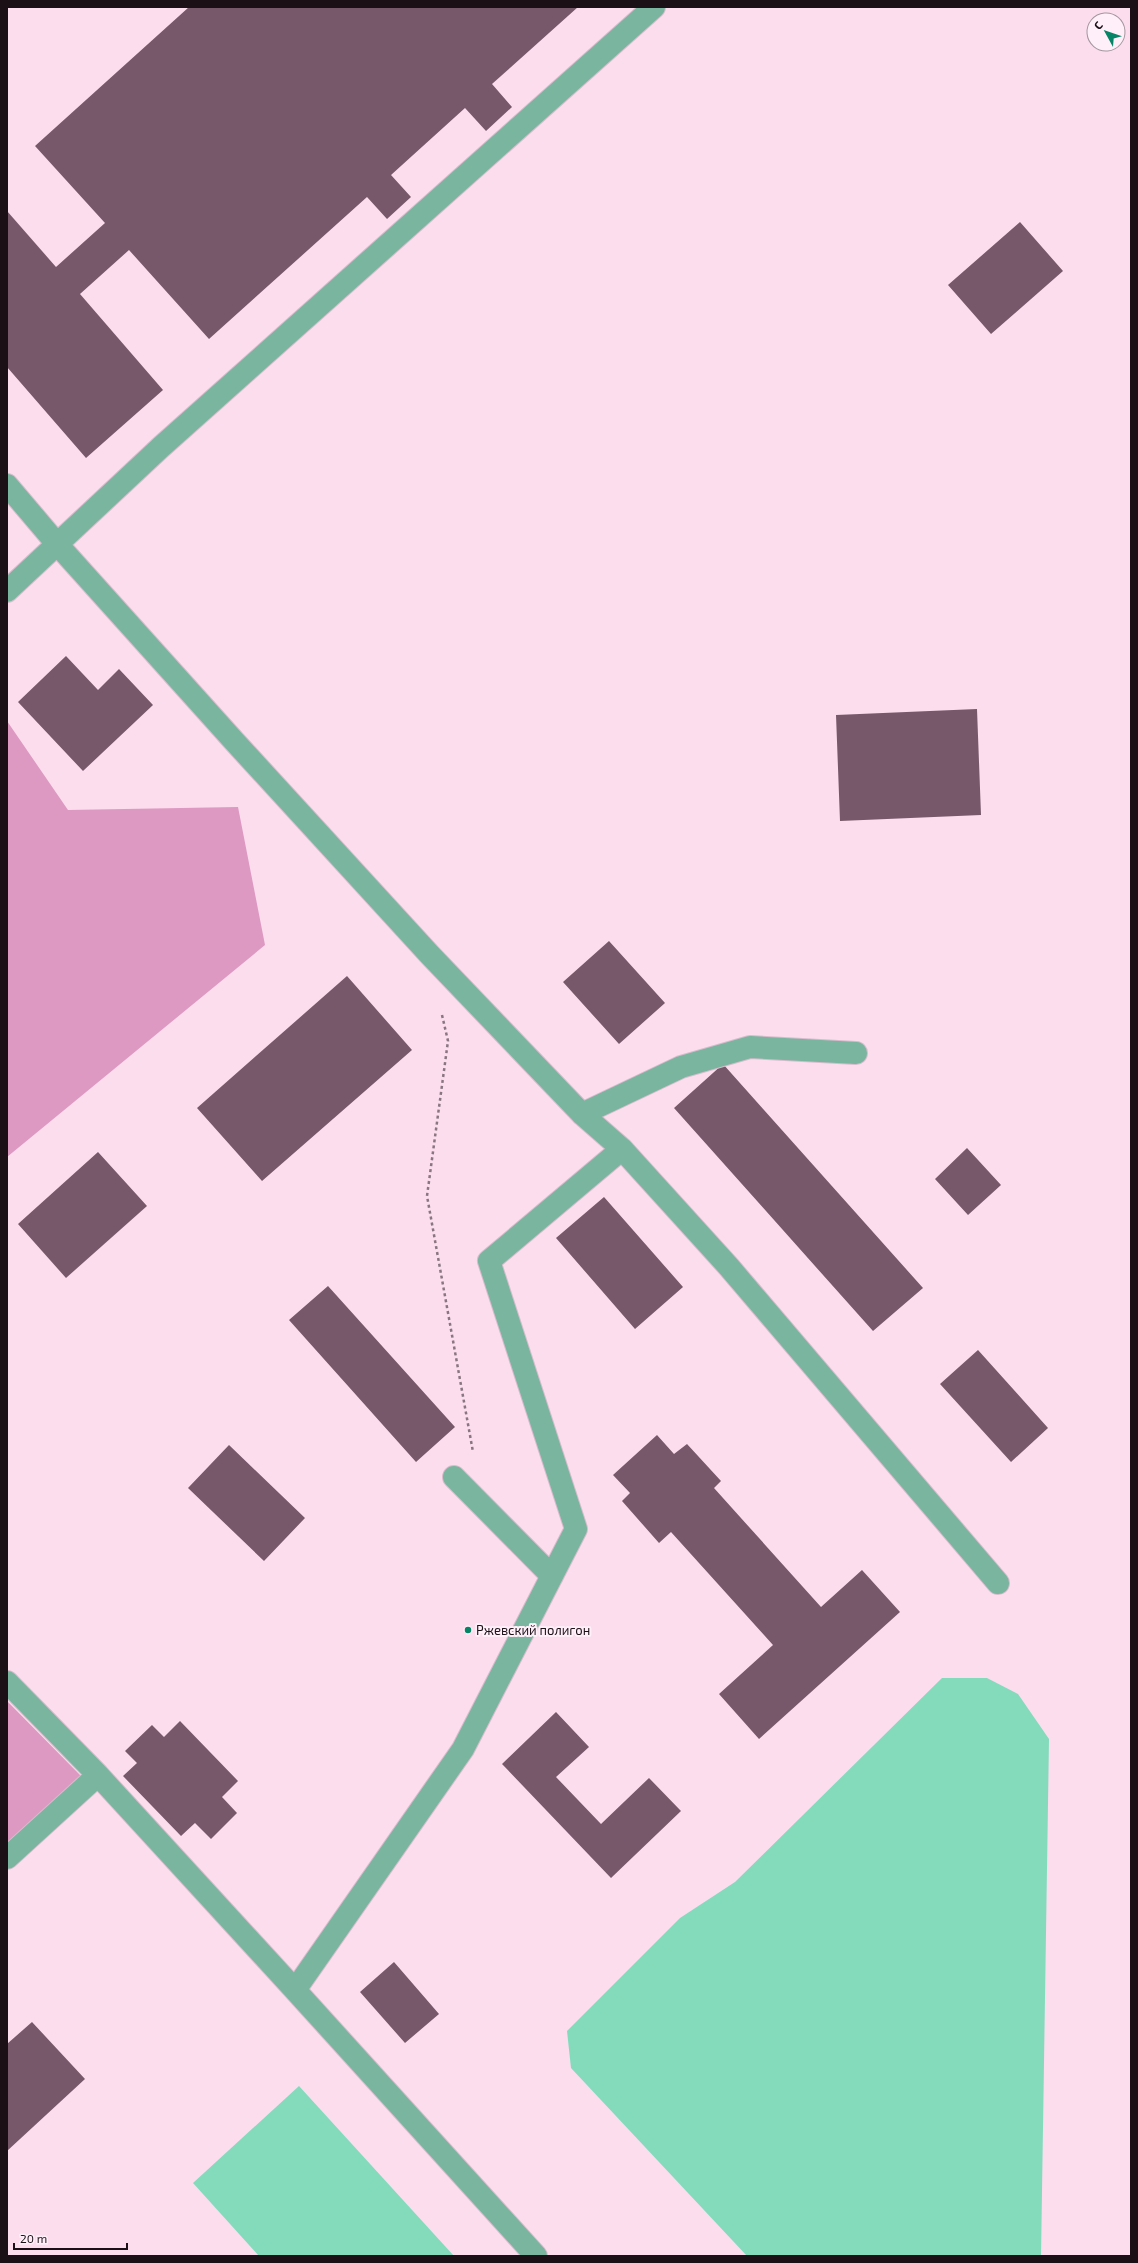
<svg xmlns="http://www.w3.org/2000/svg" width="1138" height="2263" font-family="'Exo 2',sans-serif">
  <rect width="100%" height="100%" fill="#fbddee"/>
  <!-- forest -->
  <path fill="#dd99c1" d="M7,721L68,810L238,807L265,945L7,1157Z
    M7,1701L81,1776L7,1844Z"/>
  <!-- water -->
  <path fill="#83dbbc" d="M942,1678H987L1018,1694L1049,1739L1041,2256H747L571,2068L567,2031L680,1918L735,1882Z
    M299,2086L454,2256H259L193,2183Z"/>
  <!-- building -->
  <path fill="#77586a" d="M189,7H578L492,84L512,107L486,131L465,108L391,175L411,197L387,219L367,197L209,339L129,250L80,294L163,390L86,458L7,367V211L56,267L105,223L35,146Z
    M1020,222L1063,271L991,334L948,285Z
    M66,656L98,690L119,669L153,705L83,771L18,702Z
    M977,709L981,815L840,821L836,715Z
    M609,941L665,1003L619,1044L563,982Z
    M347,976L412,1050L262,1181L197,1108Z
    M723,1064L923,1288L873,1331L674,1108Z
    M967,1148L1001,1185L968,1215L935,1179Z
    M98,1152L147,1206L66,1278L18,1224Z
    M604,1197L683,1287L635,1329L556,1238Z
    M328,1286L455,1427L416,1462L289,1320Z
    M978,1350L1048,1428L1011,1462L940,1384Z
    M657,1435L674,1454L687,1444L721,1481L714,1488L821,1607L862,1570L900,1612L759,1739L719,1694L773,1645L671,1532L659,1543L622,1501L630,1493L613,1475Z
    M229,1445L305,1518L264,1561L188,1488Z
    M556,1712L589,1747L556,1777L601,1824L649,1778L681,1811L611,1878L502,1764Z
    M180,1721L238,1781L222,1797L237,1813L211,1839L195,1823L181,1836L123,1776L137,1763L125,1751L152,1725L164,1737Z
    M394,1962L439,2014L405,2043L360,1992Z
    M32,2022L85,2079L7,2151V2044Z"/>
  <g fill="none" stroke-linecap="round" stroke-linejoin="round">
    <defs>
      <path id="lane" d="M7,485L57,544L234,741L430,955L582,1114L622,1149L489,1261L576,1529L463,1749L295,1990L536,2256
        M7,591L161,447L654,7
        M582,1114L681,1067L750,1047L856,1053
        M622,1149L729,1267L998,1583
        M454,1477L552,1576
        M7,1682L98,1775L295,1990
        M7,1858L98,1775"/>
    </defs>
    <!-- lane casing -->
    <use href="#lane" stroke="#d7bccc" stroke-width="24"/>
    <!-- path -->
    <path stroke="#8a7681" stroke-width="2.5" stroke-dasharray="3 3" stroke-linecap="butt" d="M442,1015L448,1041L427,1196L473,1452"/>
    <!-- lane -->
    <use href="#lane" stroke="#79b59f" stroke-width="22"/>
  </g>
  <!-- markers -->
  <circle fill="#058466" stroke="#feeff8" stroke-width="1.5" cx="468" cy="1630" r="4"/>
  <g text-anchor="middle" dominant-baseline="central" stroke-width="4" stroke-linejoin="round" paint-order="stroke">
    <!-- poi labels -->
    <g font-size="13" fill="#1c1017" stroke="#feeff8" text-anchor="start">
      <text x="476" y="1630">Ржевский полигон</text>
    </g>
  </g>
  <!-- border -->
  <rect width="1138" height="2263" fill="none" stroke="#1c1017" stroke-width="16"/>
  <!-- north arrow -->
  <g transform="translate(1106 32) rotate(310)"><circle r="19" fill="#feeff8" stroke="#a4969e"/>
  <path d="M0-3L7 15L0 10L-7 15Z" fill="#058466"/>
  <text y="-6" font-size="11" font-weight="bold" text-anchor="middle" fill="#1c1017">С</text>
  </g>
  <!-- scale -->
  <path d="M14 2243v6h113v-6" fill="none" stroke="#1c1017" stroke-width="2"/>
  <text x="20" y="2243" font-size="12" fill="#1c1017" stroke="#feeff8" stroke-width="3" paint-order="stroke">20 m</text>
</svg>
